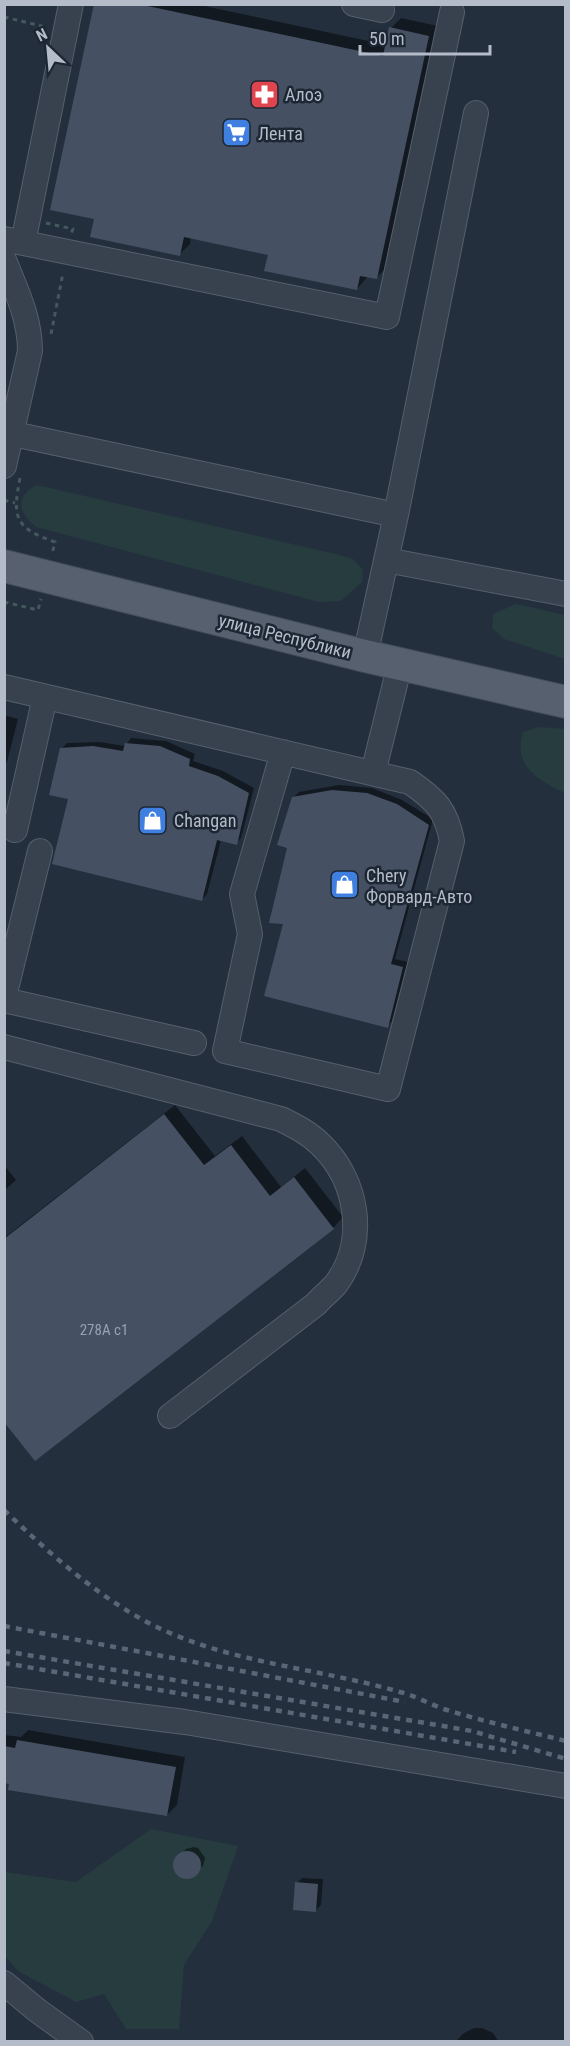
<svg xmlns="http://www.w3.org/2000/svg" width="570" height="2046" font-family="'Roboto Condensed',sans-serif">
  <rect width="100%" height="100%" fill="#242f3e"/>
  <!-- green -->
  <path fill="#263c3f" d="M37,485L340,555L353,559L363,570L362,582L341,601L319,602L36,527C18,512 14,497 37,485Z
    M516,604L565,615V659L504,639L492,628L493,614Z
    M539,727L565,729V793C539,781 512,766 523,732Z
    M151,1829L238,1846L212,1921L184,1965L179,2029H126L104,1994L76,2002L18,1971L5,1956V1872L76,1882Z"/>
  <!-- shadow -->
  <path fill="#0007" d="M96,4H195L387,45L391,28L401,18L438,26L387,267L376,278L368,276L357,289L269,253L191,237L190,244L180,254L96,218Z
    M4,715L18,719L7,762L4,764Z
    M131,738L166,741L195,754L193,761L223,771L254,788L241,838L236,843L221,840L207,894L202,899L70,798L62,748L67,743L99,742L125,746Z
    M339,785L372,788L402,800L433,819L395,959L408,962L392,1021L387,1026L285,923L294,797L299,792Z
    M175,1105L215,1156L242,1136L281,1187L305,1168L343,1217L333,1228L35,1459L4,1420V1238Z
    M4,1165L16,1180L4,1191Z
    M28,1730L185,1757L177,1805L167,1815L4,1782V1735L21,1737Z
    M194,1847L198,1848L205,1858L203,1866L187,1878L179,1875L175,1869V1861L186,1849Z
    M302,1878L323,1879L321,1905L316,1910L297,1883Z
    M474,2028H482L493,2033L499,2042H455L464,2033Z"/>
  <!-- building -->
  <path fill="#455162" d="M94,4H138L383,56L389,27L429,36L377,279L360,276L357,290L264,271L268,255L184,237L180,256L90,237L94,219L50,210Z
    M125,743L160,746L190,759L189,766L218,776L249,793L237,845L217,840L202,901L52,864L68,799L49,795L60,748L93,746L123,751Z
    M332,790L367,793L397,804L429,825L391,964L403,967L388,1028L264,996L283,924L269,923L287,848L277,845L292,797Z
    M164,1114L204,1165L231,1145L270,1196L294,1177L334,1229L35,1461L4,1422V1239Z
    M17,1740L176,1767L167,1816L8,1790L9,1784L4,1783V1746L15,1748Z
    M173 1865a14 14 0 1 1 28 0a14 14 0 1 1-28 0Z
    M295,1882L318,1884L316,1912L293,1910Z"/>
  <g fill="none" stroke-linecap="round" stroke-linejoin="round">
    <defs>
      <path id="minor" d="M354,4L382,10
        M4,239L387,317L452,12
        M23,243L71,4
        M4,260C16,290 30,318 30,351L4,466
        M4,432L396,515
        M386,560L566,594
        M365,656L396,515L476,113
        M4,687L410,782C436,800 446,810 452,841L388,1089L225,1051L250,934L242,894L283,752
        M373,773L400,664
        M15,830L45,697
        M4,997L40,851
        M4,1000L194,1043
        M4,1047L281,1119C295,1126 309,1133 320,1144C358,1180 368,1241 336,1284C330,1291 322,1297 316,1304L170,1416
        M4,1699L185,1722L566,1786
        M4,1983L38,2011L81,2042"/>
      <path id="major" d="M4,566L365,656L566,702"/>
    </defs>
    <!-- minor casing -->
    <use href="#minor" stroke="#565f6c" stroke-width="26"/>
    <!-- major casing -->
    <use href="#major" stroke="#414a57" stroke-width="34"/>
    <!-- path -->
    <path stroke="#44595c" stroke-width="3" stroke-dasharray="4.5 4.5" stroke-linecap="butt" d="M4,17L46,27
      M46,223L73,229L71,234
      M51,334L63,273
      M20,478C12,518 15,528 55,542L52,554
      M4,500L15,503
      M4,602L38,610L41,599"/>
    <!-- minor -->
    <use href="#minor" stroke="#38414e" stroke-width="24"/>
    <!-- major -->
    <use href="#major" stroke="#56606e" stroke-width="32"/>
    <!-- rail -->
    <path stroke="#5a6575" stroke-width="4.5" stroke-dasharray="6 6" stroke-linecap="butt" d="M4,1510C47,1551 91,1591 143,1620C222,1663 315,1667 400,1692C416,1696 431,1705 447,1710C486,1722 526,1731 566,1741
      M4,1626L405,1702
      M4,1651L472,1731L566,1759
      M4,1663L516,1752"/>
  </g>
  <!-- icons -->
  <defs>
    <symbol id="pharmacy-square" viewBox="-11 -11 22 22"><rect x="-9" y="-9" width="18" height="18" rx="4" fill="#e0444e" stroke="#1d2633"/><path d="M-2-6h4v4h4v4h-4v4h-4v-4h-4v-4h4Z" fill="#fff"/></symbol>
    <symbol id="supermarket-square" viewBox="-11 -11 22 22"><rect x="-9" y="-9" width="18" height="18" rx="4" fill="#3f7fe0" stroke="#1d2633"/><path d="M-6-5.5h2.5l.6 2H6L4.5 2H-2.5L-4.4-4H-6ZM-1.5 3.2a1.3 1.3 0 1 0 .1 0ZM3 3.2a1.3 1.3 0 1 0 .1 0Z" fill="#fff"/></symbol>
    <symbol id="shop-square" viewBox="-11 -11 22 22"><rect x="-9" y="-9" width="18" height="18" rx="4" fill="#3f7fe0" stroke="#1d2633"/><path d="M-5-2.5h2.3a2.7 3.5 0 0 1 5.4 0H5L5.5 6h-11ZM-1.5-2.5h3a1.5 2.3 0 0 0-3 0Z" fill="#fff"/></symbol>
  </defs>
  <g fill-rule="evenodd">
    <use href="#pharmacy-square" x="248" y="78" width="33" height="33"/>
    <use href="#supermarket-square" x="220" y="116" width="33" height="33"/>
    <use href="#shop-square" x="136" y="804" width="33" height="33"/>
    <use href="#shop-square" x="328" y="868" width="33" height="33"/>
  </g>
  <g text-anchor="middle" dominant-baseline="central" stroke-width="5" stroke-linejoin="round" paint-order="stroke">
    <!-- number labels -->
    <g font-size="15" fill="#98a1af">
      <text x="104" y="1330">278А с1</text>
    </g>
    <!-- poi labels -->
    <g font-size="18" fill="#b4bcc9" stroke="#1d2633" text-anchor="start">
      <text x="285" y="94">Алоэ</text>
      <text x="258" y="133">Лента</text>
      <text x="174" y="820">Changan</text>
      <text x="366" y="875">Chery<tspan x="366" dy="21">Форвард-Авто</tspan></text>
    </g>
    <!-- street labels -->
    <g font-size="18" fill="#b4bcc9" stroke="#1d2633">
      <text transform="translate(285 636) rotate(14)">улица Республики</text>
    </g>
  </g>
  <!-- border -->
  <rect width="570" height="2046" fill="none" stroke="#b4bcc9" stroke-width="12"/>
  <!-- north arrow -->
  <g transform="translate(48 48) rotate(334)" stroke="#1d2633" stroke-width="4.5" paint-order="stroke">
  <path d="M0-4.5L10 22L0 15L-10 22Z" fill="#b4bcc9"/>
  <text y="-9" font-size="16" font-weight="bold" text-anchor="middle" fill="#b4bcc9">N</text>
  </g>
  <!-- scale -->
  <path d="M360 45v9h130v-9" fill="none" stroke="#b4bcc9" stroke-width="3"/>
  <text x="369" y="45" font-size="18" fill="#b4bcc9" stroke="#1d2633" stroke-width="4.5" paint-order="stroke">50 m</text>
</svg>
